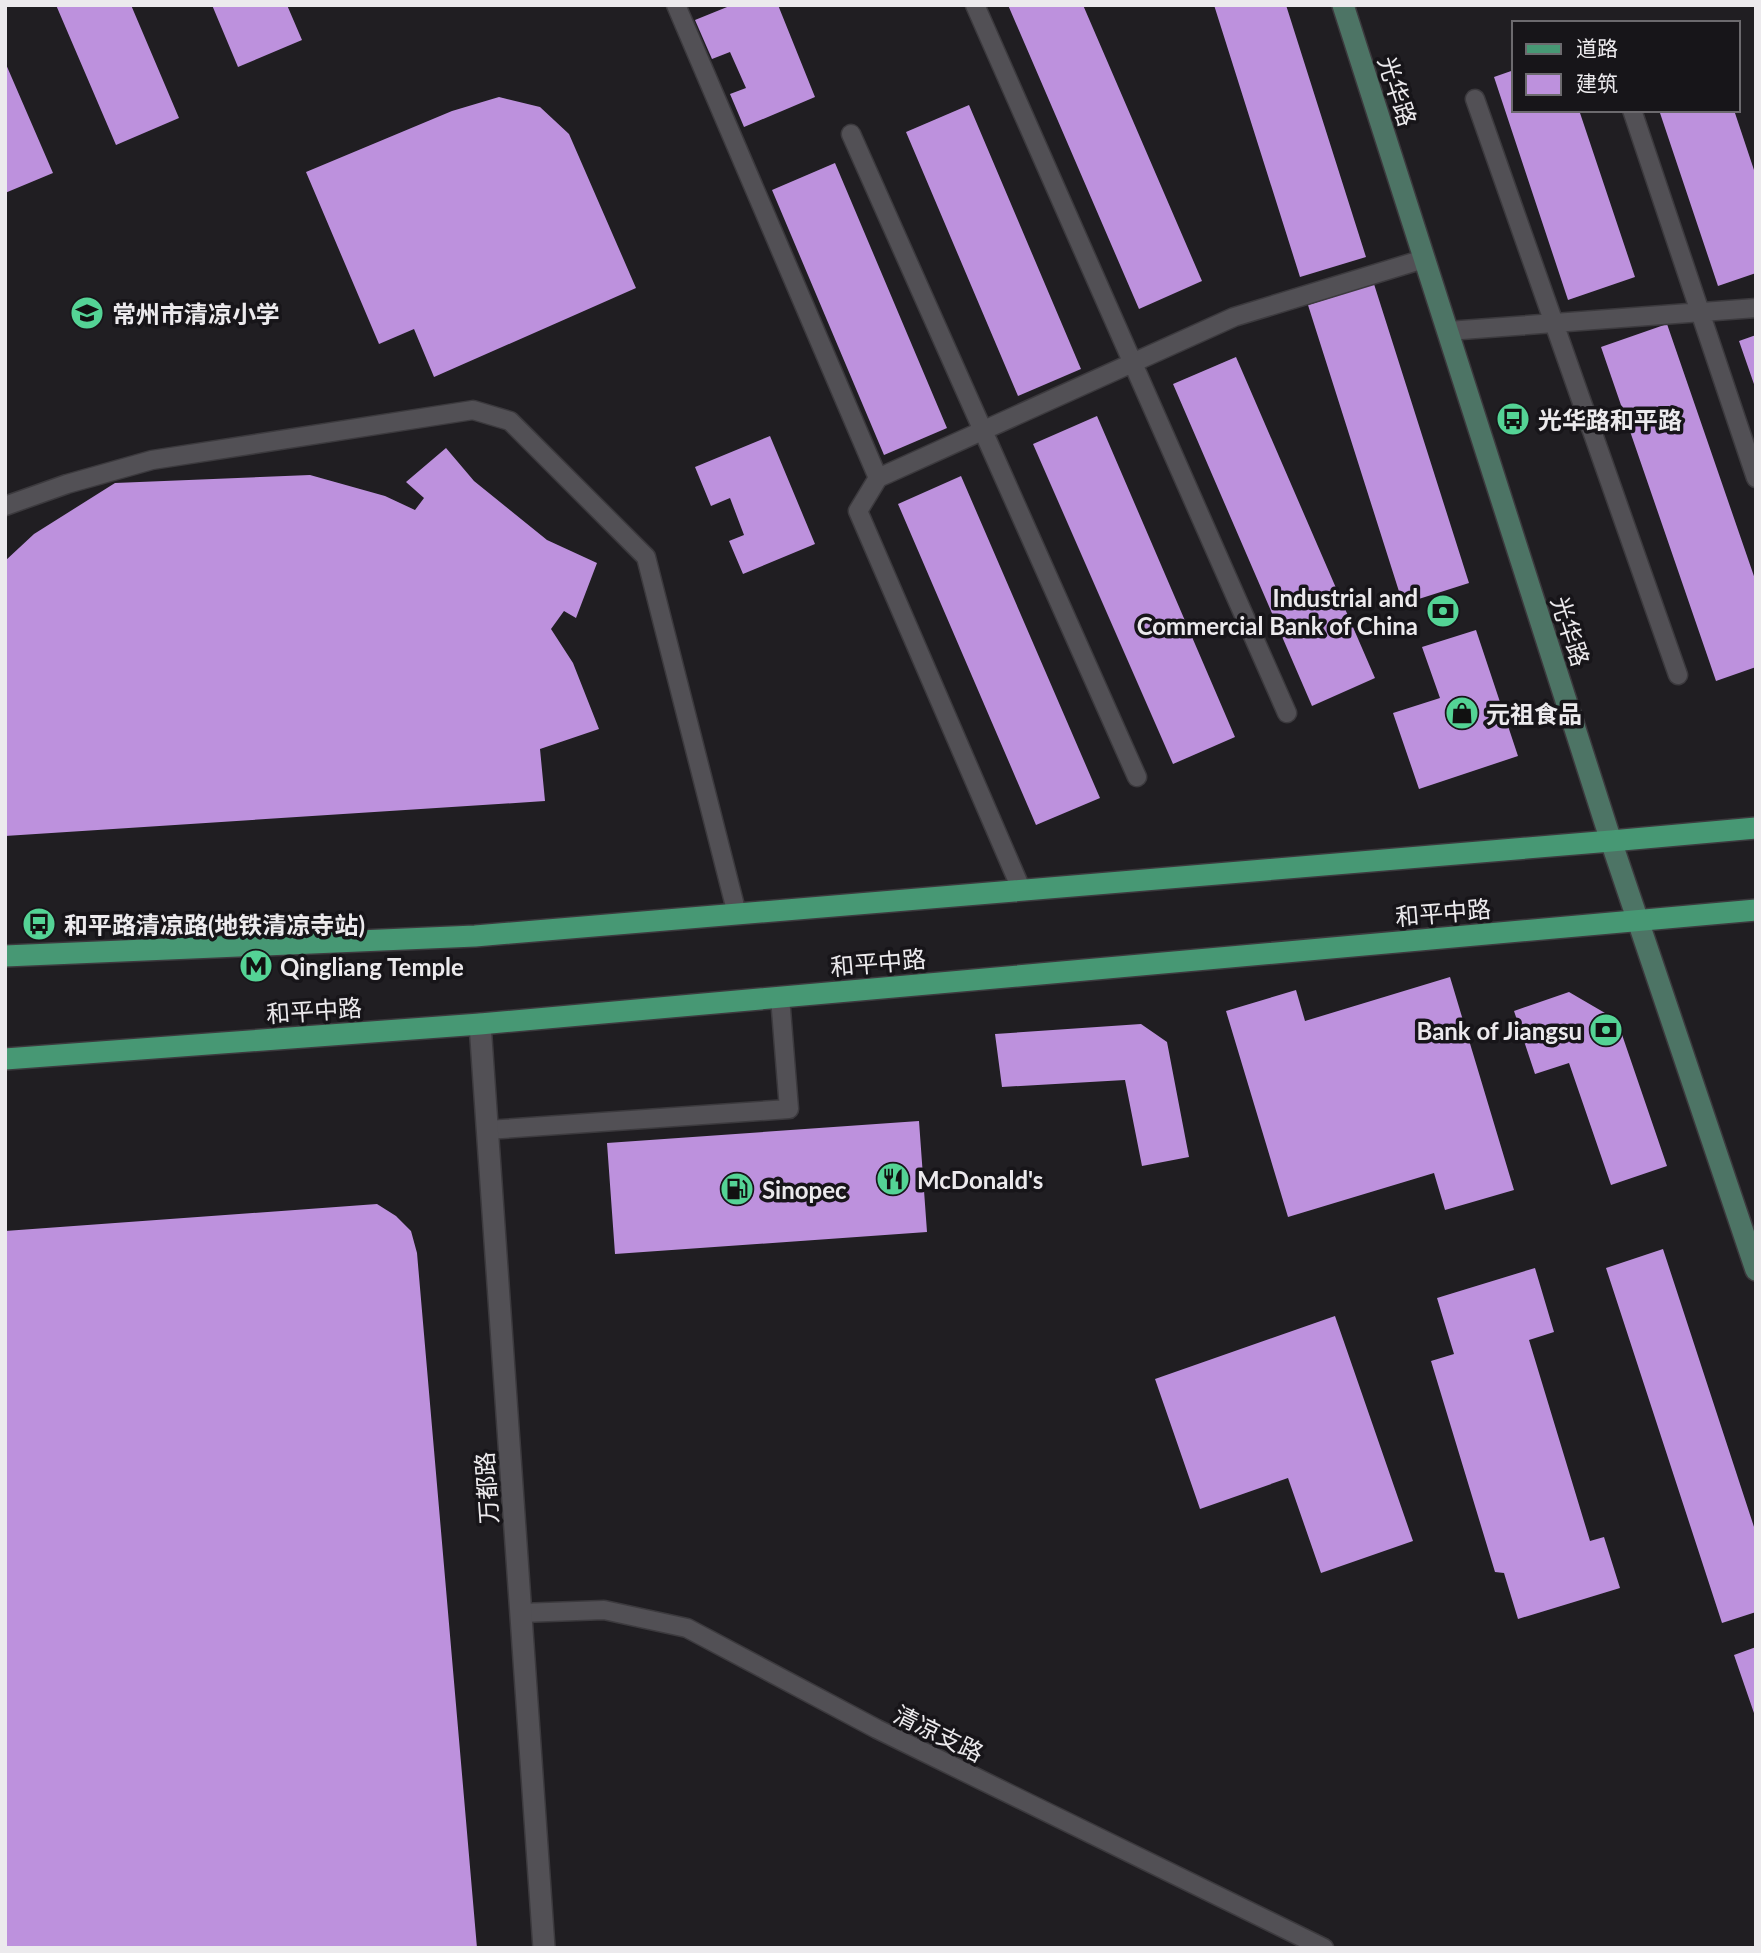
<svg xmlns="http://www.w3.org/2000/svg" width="1761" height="1953" font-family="Lato,'Noto Sans SC',sans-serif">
  <rect width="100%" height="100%" fill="#201e22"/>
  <!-- building -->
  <path fill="#bd91dd" d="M56,5H131L179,118L116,145Z
    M212,5H287L302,40L238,67Z
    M732,5H778L815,97L744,127L730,94L746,88L730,52L712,59L695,20Z
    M1008,5H1083L1202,281L1139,309Z
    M1214,5H1286L1366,257L1300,277Z
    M5,62L53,173L5,193Z
    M1514,70V110H1579L1635,277L1568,300L1494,77Z
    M499,97L540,107L569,134L636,288L434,377L414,329L379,344L306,172L452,111Z
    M969,105L1081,369L1018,396L906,132Z
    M1659,110H1734L1756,176V273L1718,286Z
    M835,163L947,428L884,455L772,190Z
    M1374,284L1469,583L1403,604L1308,305Z
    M1667,324L1756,582V667L1716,681L1601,347Z
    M1756,335V387H1755L1739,341Z
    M1236,357L1375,678L1312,706L1173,384Z
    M1097,416L1235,737L1173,764L1033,444Z
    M770,436L815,544L743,574L729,541L744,535L730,498L711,506L695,467Z
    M446,448L474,481L547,540L597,563L576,618L564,611L551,629L573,663L599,729L540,749L545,801L5,836V561L34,534L115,483L310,475L385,496L415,510L424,498L406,482Z
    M961,476L1100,798L1036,825L898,504Z
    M1476,630L1518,756L1419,789L1393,713L1440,698L1422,647Z
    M1450,977L1514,1190L1445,1210L1434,1173L1288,1217L1226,1011L1296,990L1305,1021Z
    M1569,992L1617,1020L1667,1166L1611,1185L1569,1063L1535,1074L1514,1011Z
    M1141,1024L1167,1042L1189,1157L1142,1166L1125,1080L1002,1087L995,1034Z
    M919,1121L927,1232L615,1254L607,1143Z
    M377,1204L396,1216L411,1231L417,1253L477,1948H5V1231Z
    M1663,1249L1756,1533V1612L1722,1623L1606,1268Z
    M1535,1268L1554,1332L1529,1340L1590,1541L1604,1537L1620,1588L1518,1619L1504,1573L1495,1572L1431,1361L1454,1354L1437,1298Z
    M1335,1316L1413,1541L1321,1573L1288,1478L1200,1509L1155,1379Z
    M1756,1647V1716H1755L1734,1655Z"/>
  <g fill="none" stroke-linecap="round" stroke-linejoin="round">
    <defs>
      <path id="lane" d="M676,5L878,478L858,511L1022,891
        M975,5L1287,713
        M1475,99L1678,675
        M1632,110L1756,478
        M851,134L1137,777
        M1448,331L1756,308
        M878,478L1234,317L1424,259
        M5,506L67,484L152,460L473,410L510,421L646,557L737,914
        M487,1130L789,1109L780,997
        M521,1613L604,1610L687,1628L877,1729L1324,1948"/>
      <path id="street" d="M480,1024L544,1948"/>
      <path id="secondary" d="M1343,5L1611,841L1756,1270"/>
      <path id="primary" d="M5,956L475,936L1611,841L1756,828
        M5,1059L480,1024L1756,910"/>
    </defs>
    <!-- lane casing -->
    <use href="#lane" stroke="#3c3a3e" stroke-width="21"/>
    <!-- street casing -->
    <use href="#street" stroke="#3c3a3e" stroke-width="24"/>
    <!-- secondary casing -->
    <use href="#secondary" stroke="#3c3a3e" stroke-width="24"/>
    <!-- primary casing -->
    <use href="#primary" stroke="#3c3a3e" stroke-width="24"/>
    <!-- lane -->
    <use href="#lane" stroke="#525055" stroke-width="18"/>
    <!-- street -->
    <use href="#street" stroke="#525055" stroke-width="21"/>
    <!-- secondary -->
    <use href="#secondary" stroke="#4d7465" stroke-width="21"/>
    <!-- primary -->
    <use href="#primary" stroke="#479874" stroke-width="21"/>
  </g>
  <!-- icons -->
  <defs>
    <symbol id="school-disc" viewBox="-11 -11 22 22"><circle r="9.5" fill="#54d395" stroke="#171519"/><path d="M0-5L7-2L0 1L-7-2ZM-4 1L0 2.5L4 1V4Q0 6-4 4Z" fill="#111"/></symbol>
    <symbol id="bus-disc" viewBox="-11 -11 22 22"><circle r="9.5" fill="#54d395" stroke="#171519"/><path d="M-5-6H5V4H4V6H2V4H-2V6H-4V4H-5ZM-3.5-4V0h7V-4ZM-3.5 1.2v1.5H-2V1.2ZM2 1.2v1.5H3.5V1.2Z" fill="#111"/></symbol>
    <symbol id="bank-disc" viewBox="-11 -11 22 22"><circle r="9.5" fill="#54d395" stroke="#171519"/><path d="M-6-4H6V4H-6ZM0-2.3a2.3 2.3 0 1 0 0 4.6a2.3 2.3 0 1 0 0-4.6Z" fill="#111"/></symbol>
    <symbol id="shop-disc" viewBox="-11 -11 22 22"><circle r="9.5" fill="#54d395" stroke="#171519"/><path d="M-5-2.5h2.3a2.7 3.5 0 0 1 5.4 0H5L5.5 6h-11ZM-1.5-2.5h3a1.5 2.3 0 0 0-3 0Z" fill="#111"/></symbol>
    <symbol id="metro-disc" viewBox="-11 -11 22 22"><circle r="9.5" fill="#54d395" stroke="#171519"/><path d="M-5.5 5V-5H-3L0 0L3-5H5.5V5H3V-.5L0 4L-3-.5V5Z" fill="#111"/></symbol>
    <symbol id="restaurant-disc" viewBox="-11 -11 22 22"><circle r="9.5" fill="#54d395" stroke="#171519"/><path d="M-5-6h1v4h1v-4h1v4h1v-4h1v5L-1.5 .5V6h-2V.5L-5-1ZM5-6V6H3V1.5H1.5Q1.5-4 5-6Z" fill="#111"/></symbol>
    <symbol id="fuel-disc" viewBox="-11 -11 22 22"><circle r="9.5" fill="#54d395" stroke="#171519"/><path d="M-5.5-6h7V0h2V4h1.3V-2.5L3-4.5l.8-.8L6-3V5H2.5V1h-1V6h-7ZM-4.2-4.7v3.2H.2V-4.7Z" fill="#111"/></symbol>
  </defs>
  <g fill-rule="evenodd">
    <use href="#school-disc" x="68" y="294" width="38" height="38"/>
    <use href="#bus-disc" x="1494" y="400" width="38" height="38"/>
    <use href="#bank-disc" x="1424" y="592" width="38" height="38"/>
    <use href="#shop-disc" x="1443" y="694" width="38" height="38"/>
    <use href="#bus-disc" x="20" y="905" width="38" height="38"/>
    <use href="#metro-disc" x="237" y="947" width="38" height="38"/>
    <use href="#bank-disc" x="1587" y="1011" width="38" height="38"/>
    <use href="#restaurant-disc" x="874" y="1160" width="38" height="38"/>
    <use href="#fuel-disc" x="718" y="1170" width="38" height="38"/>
  </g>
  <g text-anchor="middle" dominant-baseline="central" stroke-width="7" stroke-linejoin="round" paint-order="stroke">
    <!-- street labels -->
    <g font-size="24" fill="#eceaed" stroke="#171519">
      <text transform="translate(1398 91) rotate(72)">光华路</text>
      <text transform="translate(1571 631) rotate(72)">光华路</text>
      <text transform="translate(1443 912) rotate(-5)">和平中路</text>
      <text transform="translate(878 962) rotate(-5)">和平中路</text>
      <text transform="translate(314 1010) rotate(-4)">和平中路</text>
      <text transform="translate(486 1488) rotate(-94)">万都路</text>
      <text transform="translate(939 1733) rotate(26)">清凉支路</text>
    </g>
    <!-- poi labels -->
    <g font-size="24" font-weight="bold" fill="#eceaed" stroke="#171519" text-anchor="start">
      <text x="112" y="313">常州市清凉小学</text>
      <text x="1538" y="419">光华路和平路</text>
      <text x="1418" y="597" text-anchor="end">Industrial and<tspan x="1418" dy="28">Commercial Bank of China</tspan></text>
      <text x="1486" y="713">元祖食品</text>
      <text x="64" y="924">和平路清凉路(地铁清凉寺站)</text>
      <text x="280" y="966">Qingliang Temple</text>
      <text x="1582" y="1030" text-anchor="end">Bank of Jiangsu</text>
      <text x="917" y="1179">McDonald's</text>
      <text x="762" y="1189">Sinopec</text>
    </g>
  </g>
  <!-- border -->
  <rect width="1761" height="1953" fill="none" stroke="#eceaed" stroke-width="14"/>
  <!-- legend -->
  <rect x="1512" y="21" width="228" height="91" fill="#171519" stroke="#6c6a6e" stroke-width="2"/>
  <rect x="1526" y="44" width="35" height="10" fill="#479874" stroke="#6c6a6e" stroke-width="2"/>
  <text x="1576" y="56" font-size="21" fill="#eceaed">道路</text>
  <rect x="1526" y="74" width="35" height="21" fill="#bd91dd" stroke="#6c6a6e" stroke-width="2"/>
  <text x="1576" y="91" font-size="21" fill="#eceaed">建筑</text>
</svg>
